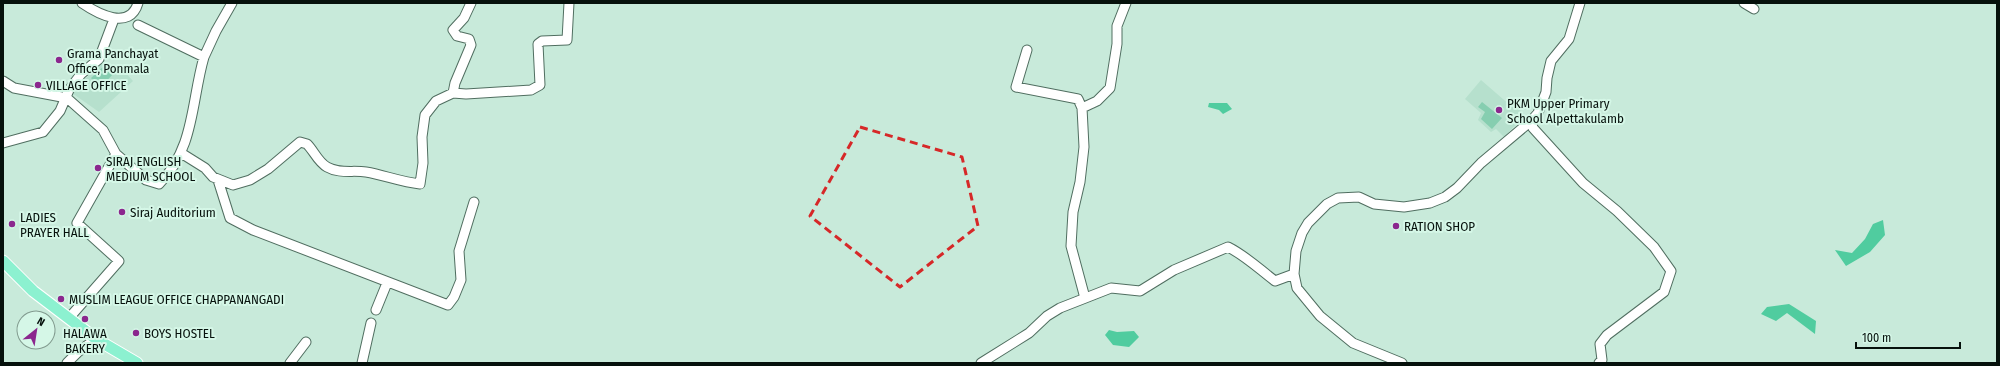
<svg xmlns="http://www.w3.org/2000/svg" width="2000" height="366" font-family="'Fira Sans Condensed',sans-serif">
  <rect width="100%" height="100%" fill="#c8eada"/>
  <!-- built -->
  <path fill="#b6e0cd" d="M103,61L125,72L133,81L99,112L72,93Z
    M1481,80L1511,106L1514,105L1525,115L1504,137L1496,129L1491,132L1478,120L1481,113L1465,99Z"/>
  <!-- green -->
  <path fill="#86ceb0" d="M104,66L115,72L100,88L91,78Z
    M1482,102L1502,118L1492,129L1481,119L1485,112L1478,107Z"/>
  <!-- water -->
  <path fill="#50cc9f" d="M1209,103H1227L1232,109L1223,114L1219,110L1208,107Z
    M1883,220L1885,235L1870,252L1846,266L1835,250L1852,253L1865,239L1873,224Z
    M1789,304L1816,321L1815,334L1787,313L1776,321L1761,314L1767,307Z
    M1109,330L1117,332L1134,331L1139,337L1129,347L1113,345L1105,335Z"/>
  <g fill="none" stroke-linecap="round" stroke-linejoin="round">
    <defs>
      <path id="minor" d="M82,3C98,14 130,31 138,3
        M1744,3L1754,9
        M138,25L204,57L216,31L232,3
        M1027,50L1016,87L1078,99L1082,108
        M3,81L14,88L67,98L103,130L116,154L77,223L119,261L69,318
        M453,93L455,83L471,45L469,39L457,36L453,30L464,18L471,3
        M1531,121L1533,128L1583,183L1617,211L1654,247L1671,271L1664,292L1607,335L1600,344L1602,360L1599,363
        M3,143L43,132L60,111L69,90L81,74L99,59L114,19
        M181,153L205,168L213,177L233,185L250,180L268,169L300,142L307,144C314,151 318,162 327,167C339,174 353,170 366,172C384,175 401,182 420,184L423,163L422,137L425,115L436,101L453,93L466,94L531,90L540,85L538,44L542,41L567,40L569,3
        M116,154L146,180L159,184C195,148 191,102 204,57
        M218,180L230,218L253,230L448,305L454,297L461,280L459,251L474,202
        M1294,274L1297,288L1320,316L1353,343L1402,363
        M1085,298L1071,246L1073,212L1080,182L1084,147L1082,108L1097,101L1110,88L1117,44V26L1126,3
        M376,310L387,283
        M67,363L78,352L96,339
        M290,363L306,342
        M362,363L371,323
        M981,363L1029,333L1047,316L1060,308L1111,288L1140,291L1174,270L1228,247C1246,256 1259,269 1275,281L1294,274L1296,251L1302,233L1308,223L1327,204L1338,198L1359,197L1374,204L1404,207L1430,203L1445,197L1457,188L1481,163L1531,121L1538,113L1546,92L1547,78L1551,61L1569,39L1580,3"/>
      <path id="major" d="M3,261L33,291L96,339L137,363"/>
    </defs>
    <!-- minor casing -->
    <use href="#minor" stroke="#506e60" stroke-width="11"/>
    <!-- major casing -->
    <use href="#major" stroke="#fff" stroke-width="13"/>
    <!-- minor -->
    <use href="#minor" stroke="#fff" stroke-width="9"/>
    <!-- major -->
    <use href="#major" stroke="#8cf1d0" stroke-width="11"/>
  </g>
  <!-- marked area -->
  <path fill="none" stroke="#d62828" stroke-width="3" stroke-dasharray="8 5" stroke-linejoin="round" d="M860,127L962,157L978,226L900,287L810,216Z"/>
  <!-- markers -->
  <g fill="#8b278e" stroke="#d5f7e7" stroke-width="1.5">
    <circle cx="59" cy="60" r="4"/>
    <circle cx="38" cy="85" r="4"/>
    <circle cx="1499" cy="110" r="4"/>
    <circle cx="98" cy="168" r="4"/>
    <circle cx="122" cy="212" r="4"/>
    <circle cx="12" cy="224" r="4"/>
    <circle cx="1396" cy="226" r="4"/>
    <circle cx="61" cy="299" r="4"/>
    <circle cx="85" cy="319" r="4"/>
    <circle cx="136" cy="333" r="4"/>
  </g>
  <g text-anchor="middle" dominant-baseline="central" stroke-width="4" stroke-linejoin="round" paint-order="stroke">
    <!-- poi labels -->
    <g font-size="13" fill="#06110c" stroke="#d5f7e7" text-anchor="start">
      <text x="67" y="53">Grama Panchayat<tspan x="67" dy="15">Office, Ponmala</tspan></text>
      <text x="46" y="85">VILLAGE OFFICE</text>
      <text x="1507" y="103">PKM Upper Primary<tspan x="1507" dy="15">School Alpettakulamb</tspan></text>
      <text x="106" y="161">SIRAJ ENGLISH<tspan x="106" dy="15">MEDIUM SCHOOL</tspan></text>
      <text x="130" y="212">Siraj Auditorium</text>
      <text x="20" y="217">LADIES<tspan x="20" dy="15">PRAYER HALL</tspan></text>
      <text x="1404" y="226">RATION SHOP</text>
      <text x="69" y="299">MUSLIM LEAGUE OFFICE CHAPPANANGADI</text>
      <text x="85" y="333" text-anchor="middle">HALAWA<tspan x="85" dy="15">BAKERY</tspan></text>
      <text x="144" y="333">BOYS HOSTEL</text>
    </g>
  </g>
  <!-- border -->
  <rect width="2000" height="366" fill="none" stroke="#06110c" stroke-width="8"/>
  <!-- north arrow -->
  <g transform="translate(36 330) rotate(30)"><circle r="19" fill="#d5f7e7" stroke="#829b8f"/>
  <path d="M0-3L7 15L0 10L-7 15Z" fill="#8b278e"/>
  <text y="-6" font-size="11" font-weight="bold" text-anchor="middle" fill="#06110c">N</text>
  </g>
  <!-- scale -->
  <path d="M1856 342v6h104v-6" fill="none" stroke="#06110c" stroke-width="2"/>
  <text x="1862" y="342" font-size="12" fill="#06110c" stroke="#d5f7e7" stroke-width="3" paint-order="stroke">100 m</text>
</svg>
